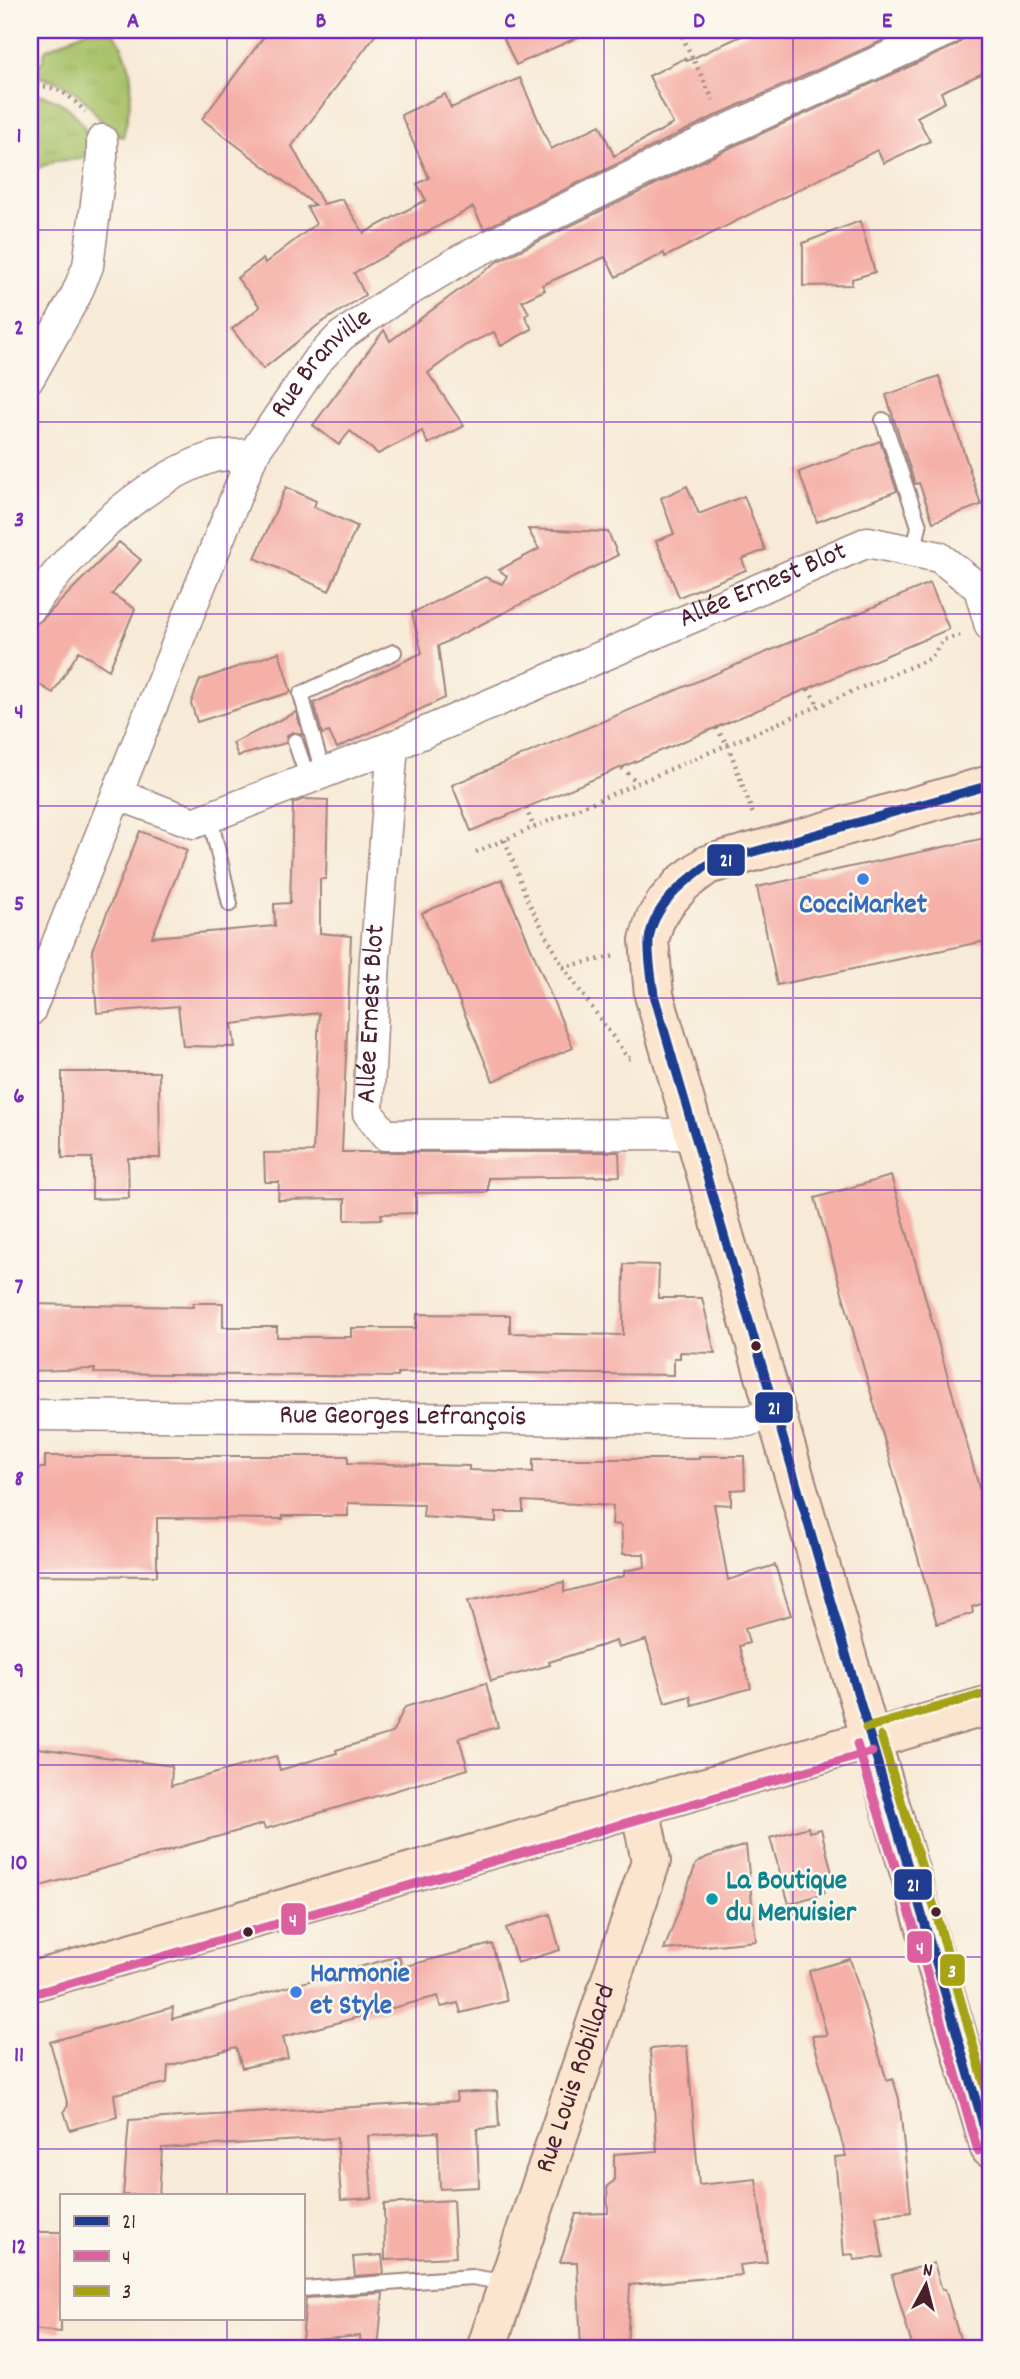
<svg xmlns="http://www.w3.org/2000/svg" width="1020" height="2379" font-family="Dekko,sans-serif">
  <defs>
    <pattern id="grass-tufts" width="24" height="20" patternUnits="userSpaceOnUse" patternTransform="scale(1.75)"><rect width="24" height="20" fill="#a7c167"/><path d="M3 7l-1-3M5 7V3M7 7l1-3M15 17l-1-3M17 17v-4M19 17l1-3" fill="none" stroke="#91a55a"/></pattern>
  </defs>
  <rect width="100%" height="100%" fill="#fbf7ec"/>
  <filter id="ink" filterUnits="userSpaceOnUse"><feTurbulence type="fractalNoise" baseFrequency=".0143" numOctaves="2"/><feDisplacementMap in="SourceGraphic" scale="14" xChannelSelector="R" yChannelSelector="G"/><feConvolveMatrix kernelMatrix="1 2 1 2 8 2 1 2 1" color-interpolation-filters="sRGB"/></filter>
  <filter id="wash" filterUnits="userSpaceOnUse"><feTurbulence type="fractalNoise" baseFrequency=".00686" numOctaves="4" result="noise"/><feDisplacementMap in="SourceGraphic" scale="28" xChannelSelector="R" yChannelSelector="G"/><feGaussianBlur stdDeviation="1.57" result="paint"/><feColorMatrix in="noise" values="0 0 0 0 0 0 0 0 0 0 0 0 0 0 0 0 0 1.4 0 .05"/><feComposite in="paint" operator="in"/></filter>
  <g filter="url(#wash)">
    <rect width="100%" height="100%" fill="#f7ead6"/>
    <!-- grass -->
    <path fill="url(#grass-tufts)" stroke="#787049" stroke-width="2" d="M88,30L114,33C138,69 133,97 123,137L108,132C89,100 70,80 32,76L33,68L43,61L45,50Z
      M39,94C67,101 84,118 91,146L81,159L55,161L36,169L30,183V97Z"/>
    <g id="blocks">
      <!-- building -->
      <path fill="#f5b0a8" d="M269,30H379L292,146L323,204L342,199L364,233L426,200L417,184L429,178L401,115L445,94L451,108L520,78L551,149L600,125L614,156L673,124L649,76L685,58L687,61L754,30H906L719,114L484,229L473,207L354,273L365,295L318,325L263,369L232,329L260,307L237,278L263,259L265,263L316,224L307,207L315,205L202,119Z
        M500,30H594L516,65Z
        M965,30H990V70L941,92L945,102L917,117L930,141L884,163L877,150L665,257L664,253L616,277L605,257L542,285L545,290L522,301L529,313L525,316L532,329L501,346L494,332L464,346L428,373L464,426L428,444L422,431L378,454L350,431L339,445L313,425L384,330L390,341L498,261L734,146L955,46L963,40Z
        M860,221L875,272L852,279V285L803,286V243Z
        M939,376L981,505L933,522L919,483L915,484L886,395Z
        M880,441L897,491L817,522L799,472Z
        M687,486L699,514L744,496L765,550L742,559L746,570L679,597L656,541L674,534L661,498Z
        M286,487L316,501L314,507L357,526L329,591L255,558Z
        M528,529L608,532L618,555L438,646L445,698L337,748L329,732L322,734L314,703L422,653L412,613L485,577L502,584L507,576L499,570L539,549Z
        M119,542L141,560L112,594L135,609L109,670L79,651L53,693L30,679V628L43,619Z
        M930,583L949,629L471,831L452,785Z
        M279,652L291,692L197,722L191,703L200,680Z
        M296,712L303,735L293,732L287,735L286,743L238,756L233,743Z
        M305,799L328,800L326,879H320V933L351,936L342,1152H619L620,1176L488,1178V1192L416,1193V1213L381,1214L382,1219L345,1220V1199L278,1200L279,1182H265L264,1153L313,1152L319,1013L232,1024L235,1047L183,1046L178,1006L97,1013L92,950L140,831L187,850L152,937L275,926L274,904L290,903L293,803Z
        M990,837V940L777,985L757,887Z
        M502,879L573,1048L493,1081L422,913Z
        M62,1072H159L160,1158H128L129,1198L92,1199V1158H62Z
        M891,1176L990,1526V1601L972,1607L973,1613L937,1624L815,1198Z
        M624,1264L659,1265L658,1298H702L715,1353L680,1352V1358H674V1375L436,1372L398,1373V1377L94,1373L95,1369L30,1371V1304L193,1307V1303H223V1327H277V1337H351V1328H416L417,1314L510,1315V1333L623,1335Z
        M45,1456H348V1463L469,1466V1470L533,1472V1459H699V1456H744L745,1489L731,1490V1505L714,1504L728,1580L775,1565L791,1615L745,1628L749,1643L739,1646L751,1688L692,1705L690,1696L665,1703L646,1640L618,1648L616,1641L549,1662L550,1665L491,1681L468,1601L564,1582V1592L624,1576V1571L645,1567L644,1554H623L621,1525L612,1524L613,1506L523,1501V1512H496V1522L423,1517L424,1505L348,1503V1516H283V1519L157,1518V1576L30,1575V1468H45Z
        M486,1683L498,1727L459,1738L468,1769L265,1829L263,1824L30,1889V1747L172,1766L171,1786L276,1756L280,1770L337,1753L336,1750L392,1733L405,1707Z
        M808,1827L809,1832L821,1829L832,1873L820,1877L825,1893L789,1904L770,1838Z
        M746,1845L756,1941L664,1950L696,1864L707,1857Z
        M550,1914L560,1950L517,1963L506,1928Z
        M492,1944L507,2001L461,2013L458,2003L441,2007L438,1996L283,2037L288,2058L242,2068L236,2047L168,2066L167,2083L114,2094L117,2117L70,2130L64,2111L68,2105L50,2042L173,2007L172,2019L399,1956L402,1967Z
        M850,1959L887,2081L893,2079L899,2099L911,2212L876,2216L883,2257L854,2260L853,2254L844,2255L835,2157L846,2156L812,2036L827,2035L809,1971Z
        M687,2046L699,2185L756,2179L767,2262L740,2265L742,2275L630,2285L627,2349H581L577,2262H560L576,2214L608,2213L607,2186L614,2181V2154L657,2151L650,2049Z
        M497,2091L499,2127L477,2129L479,2187L440,2189L438,2132L368,2136L372,2198L341,2200L337,2138L162,2148L159,2195H123L129,2120L457,2101L456,2093Z
        M453,2200L456,2257L385,2260L384,2204Z
        M30,2232H61V2332L30,2329Z
        M382,2255L384,2274L355,2276L353,2257Z
        M934,2263L942,2290L945,2289L963,2349H913L892,2275Z
        M383,2293L378,2349H361L360,2336L302,2341L306,2298Z"/>
    </g>
  </g>
  <g filter="url(#ink)">
    <use href="#blocks" fill-opacity="0" stroke="#a08480" stroke-width="2"/>
    <g fill="none" stroke-linecap="round" stroke-linejoin="round">
      <defs>
        <path id="lane" d="M883,420L919,526L914,550
          M295,741L308,779
          M323,773L301,694L394,652
          M210,817L230,904
          M303,2289L472,2277L507,2283"/>
        <g id="street">
          <path d="M30,377L76,295L88,266L102,157V140"/>
          <path d="M30,608C74,548 138,483 210,458C223,454 240,455 253,454"/>
          <path d="M119,795L194,823L393,746"/>
          <path id="s1" d="M30,1011L253,454L315,363L341,336L393,300L462,259L727,130L948,30"/>
          <path id="s2" d="M694,1134L385,1135L368,1113L375,960L393,746L868,542L939,557L979,588L990,626"/>
          <path id="s3" d="M30,1415L748,1421L775,1413"/>
        </g>
        <g id="secondary">
          <path d="M990,785L707,865L683,883L666,902L655,920L649,940L654,995L990,2148"/>
          <path d="M30,1982L990,1705"/>
          <path id="s4" d="M486,2349L651,1861L640,1807"/>
        </g>
      </defs>
      <!-- lane casing -->
      <use href="#lane" stroke="#a08480" stroke-width="18"/>
      <!-- street casing -->
      <use href="#street" stroke="#a08480" stroke-width="33"/>
      <!-- secondary casing -->
      <use href="#secondary" stroke="#a08480" stroke-width="42"/>
      <!-- path -->
      <path stroke="#a08480" stroke-width="4.5" stroke-dasharray="2 5" stroke-linecap="butt" d="M679,30L713,100
        M30,87C53,83 71,95 85,112
        M808,689L819,706
        M716,728L728,745L753,814
        M622,768L638,783
        M526,808L534,828
        M505,840L527,899L563,967L615,956
        M476,852L931,658L943,640L960,635
        M563,967L628,1058L634,1059"/>
      <!-- lane -->
      <use href="#lane" stroke="#fff" stroke-width="14"/>
      <!-- street -->
      <use href="#street" stroke="#fff" stroke-width="30"/>
      <!-- secondary -->
      <use href="#secondary" stroke="#fce5cf" stroke-width="38"/>
      <defs>
        <path id="bus-1" d="M990,785L707,865C683,883 652,907 649,941C648,958 652,978 654,995L990,2148"/>
        <path id="bus-2" d="M857,1744L912,1920L978,2151
          M33,1994L872,1752"/>
        <path id="bus-3" d="M866,1728L987,1693
          M881,1736L936,1913L990,2104"/>
      </defs>
      <!-- bus-1 casing -->
      <use href="#bus-1" stroke="#fbf7ec" stroke-width="14"/>
      <!-- bus-2 casing -->
      <use href="#bus-2" stroke="#fbf7ec" stroke-width="14"/>
      <!-- bus-3 casing -->
      <use href="#bus-3" stroke="#fbf7ec" stroke-width="14"/>
      <!-- bus-1 -->
      <use href="#bus-1" stroke="#1f3c90" stroke-width="9"/>
      <!-- bus-2 -->
      <use href="#bus-2" stroke="#dc5f9f" stroke-width="9"/>
      <!-- bus-3 -->
      <use href="#bus-3" stroke="#a6a214" stroke-width="9"/>
    </g>
  </g>
  <!-- grid -->
  <path fill="none" stroke="#7b2cbf" stroke-width="2" stroke-opacity="0.55" d="M227,30V2195M416,30V2349M604,30V2349M793,30V2349M30,230H990M30,422H990M30,614H990M30,806H990M30,998H990M30,1190H990M30,1381H990M30,1573H990M30,1765H990M30,1957H990M30,2149H990M227,2318V2349"/>
  <!-- markers -->
  <g fill="#3f7fe0" stroke="#fbf7ec" stroke-width="2.5">
    <circle cx="863" cy="879" r="7"/>
    <circle cx="296" cy="1992" r="7"/>
  </g>
  <g fill="#4a1f2b" stroke="#fbf7ec" stroke-width="2.5">
    <circle cx="756" cy="1346" r="6"/>
    <circle cx="936" cy="1912" r="6"/>
    <circle cx="248" cy="1932" r="6"/>
  </g>
  <circle fill="#0f9aa8" stroke="#fbf7ec" stroke-width="2.5" cx="712" cy="1899" r="7"/>
  <g text-anchor="middle" dominant-baseline="central" stroke-width="5" stroke-linejoin="round" paint-order="stroke">
    <!-- street labels -->
    <g font-size="28" fill="#4a1f2b" stroke="#fbf7ec">
      <text stroke="none"><textPath href="#s1" startOffset="714">Rue Branville</textPath></text>
      <text stroke="none"><textPath href="#s2" startOffset="1108">Allée Ernest Blot</textPath></text>
      <text stroke="none"><textPath href="#s2" startOffset="436">Allée Ernest Blot</textPath></text>
      <text stroke="none"><textPath href="#s3" startOffset="373">Rue Georges Lefrançois</textPath></text>
      <text stroke="none"><textPath href="#s4" startOffset="285">Rue Louis Robillard</textPath></text>
    </g>
    <!-- shop labels -->
    <g font-size="28" font-weight="bold" fill="#366cbe" stroke="#fbf7ec">
      <text x="863" y="907">CocciMarket</text>
      <text x="310" y="1976" text-anchor="start">Harmonie<tspan x="310" dy="32">et Style</tspan></text>
    </g>
    <!-- culture labels -->
    <g font-size="28" font-weight="bold" fill="#0d838f" stroke="#fbf7ec" text-anchor="start">
      <text x="726" y="1883">La Boutique<tspan x="726" dy="32">du Menuisier</tspan></text>
    </g>
  </g>
  <g stroke="#fbf7ec" stroke-width="2.5">
    <rect x="706" y="843" width="40" height="34" rx="7" fill="#1f3c90"/>
    <rect x="754" y="1391" width="40" height="33" rx="7" fill="#1f3c90"/>
    <rect x="893" y="1868" width="40" height="33" rx="7" fill="#1f3c90"/>
    <rect x="280" y="1902" width="27" height="34" rx="7" fill="#dc5f9f"/>
    <rect x="906" y="1930" width="27" height="34" rx="7" fill="#dc5f9f"/>
    <rect x="939" y="1953" width="27" height="34" rx="7" fill="#a6a214"/>
  </g>
  <g font-size="19" text-anchor="middle" font-weight="bold" fill="#fff">
    <text x="726" y="866">21</text>
    <text x="774" y="1414">21</text>
    <text x="913" y="1891">21</text>
    <text x="293" y="1926">4</text>
    <text x="920" y="1954">4</text>
    <text x="952" y="1977">3</text>
  </g>
  <!-- margin -->
  <rect width="1020" height="2379" fill="none" stroke="#fbf7ec" stroke-width="77"/>
  <!-- legend -->
  <rect x="60" y="2194" width="245" height="126" fill="#fbf7ec" stroke="#b4a19f" stroke-width="2"/>
  <rect x="74" y="2216" width="35" height="10" fill="#1f3c90" stroke="#b4a19f" stroke-width="2"/>
  <text x="122" y="2228" font-size="21" fill="#4a1f2b">21</text>
  <rect x="74" y="2251" width="35" height="10" fill="#dc5f9f" stroke="#b4a19f" stroke-width="2"/>
  <text x="122" y="2264" font-size="21" fill="#4a1f2b">4</text>
  <rect x="74" y="2286" width="35" height="10" fill="#a6a214" stroke="#b4a19f" stroke-width="2"/>
  <text x="122" y="2298" font-size="21" fill="#4a1f2b">3</text>
  <!-- north arrow -->
  <g transform="translate(926 2285) rotate(7)" stroke="#fbf7ec" stroke-width="5" paint-order="stroke">
  <path d="M0-5L12 26L0 18L-12 26Z" fill="#4a1f2b"/>
  <text y="-10" font-size="19" font-weight="bold" text-anchor="middle" fill="#4a1f2b">N</text>
  </g>
  <rect x="38" y="38" width="944" height="2302" fill="none" stroke="#7b2cbf" stroke-width="2.5"/>
  <g font-size="23" text-anchor="middle" font-weight="bold" fill="#7b2cbf">
    <text x="133" y="27">A</text>
    <text x="321" y="27">B</text>
    <text x="510" y="27">C</text>
    <text x="699" y="27">D</text>
    <text x="887" y="27">E</text>
    <text x="19" y="142">1</text>
    <text x="19" y="334">2</text>
    <text x="19" y="526">3</text>
    <text x="19" y="718">4</text>
    <text x="19" y="910">5</text>
    <text x="19" y="1102">6</text>
    <text x="19" y="1293">7</text>
    <text x="19" y="1485">8</text>
    <text x="19" y="1677">9</text>
    <text x="19" y="1869">10</text>
    <text x="19" y="2061">11</text>
    <text x="19" y="2253">12</text>
  </g>
</svg>
